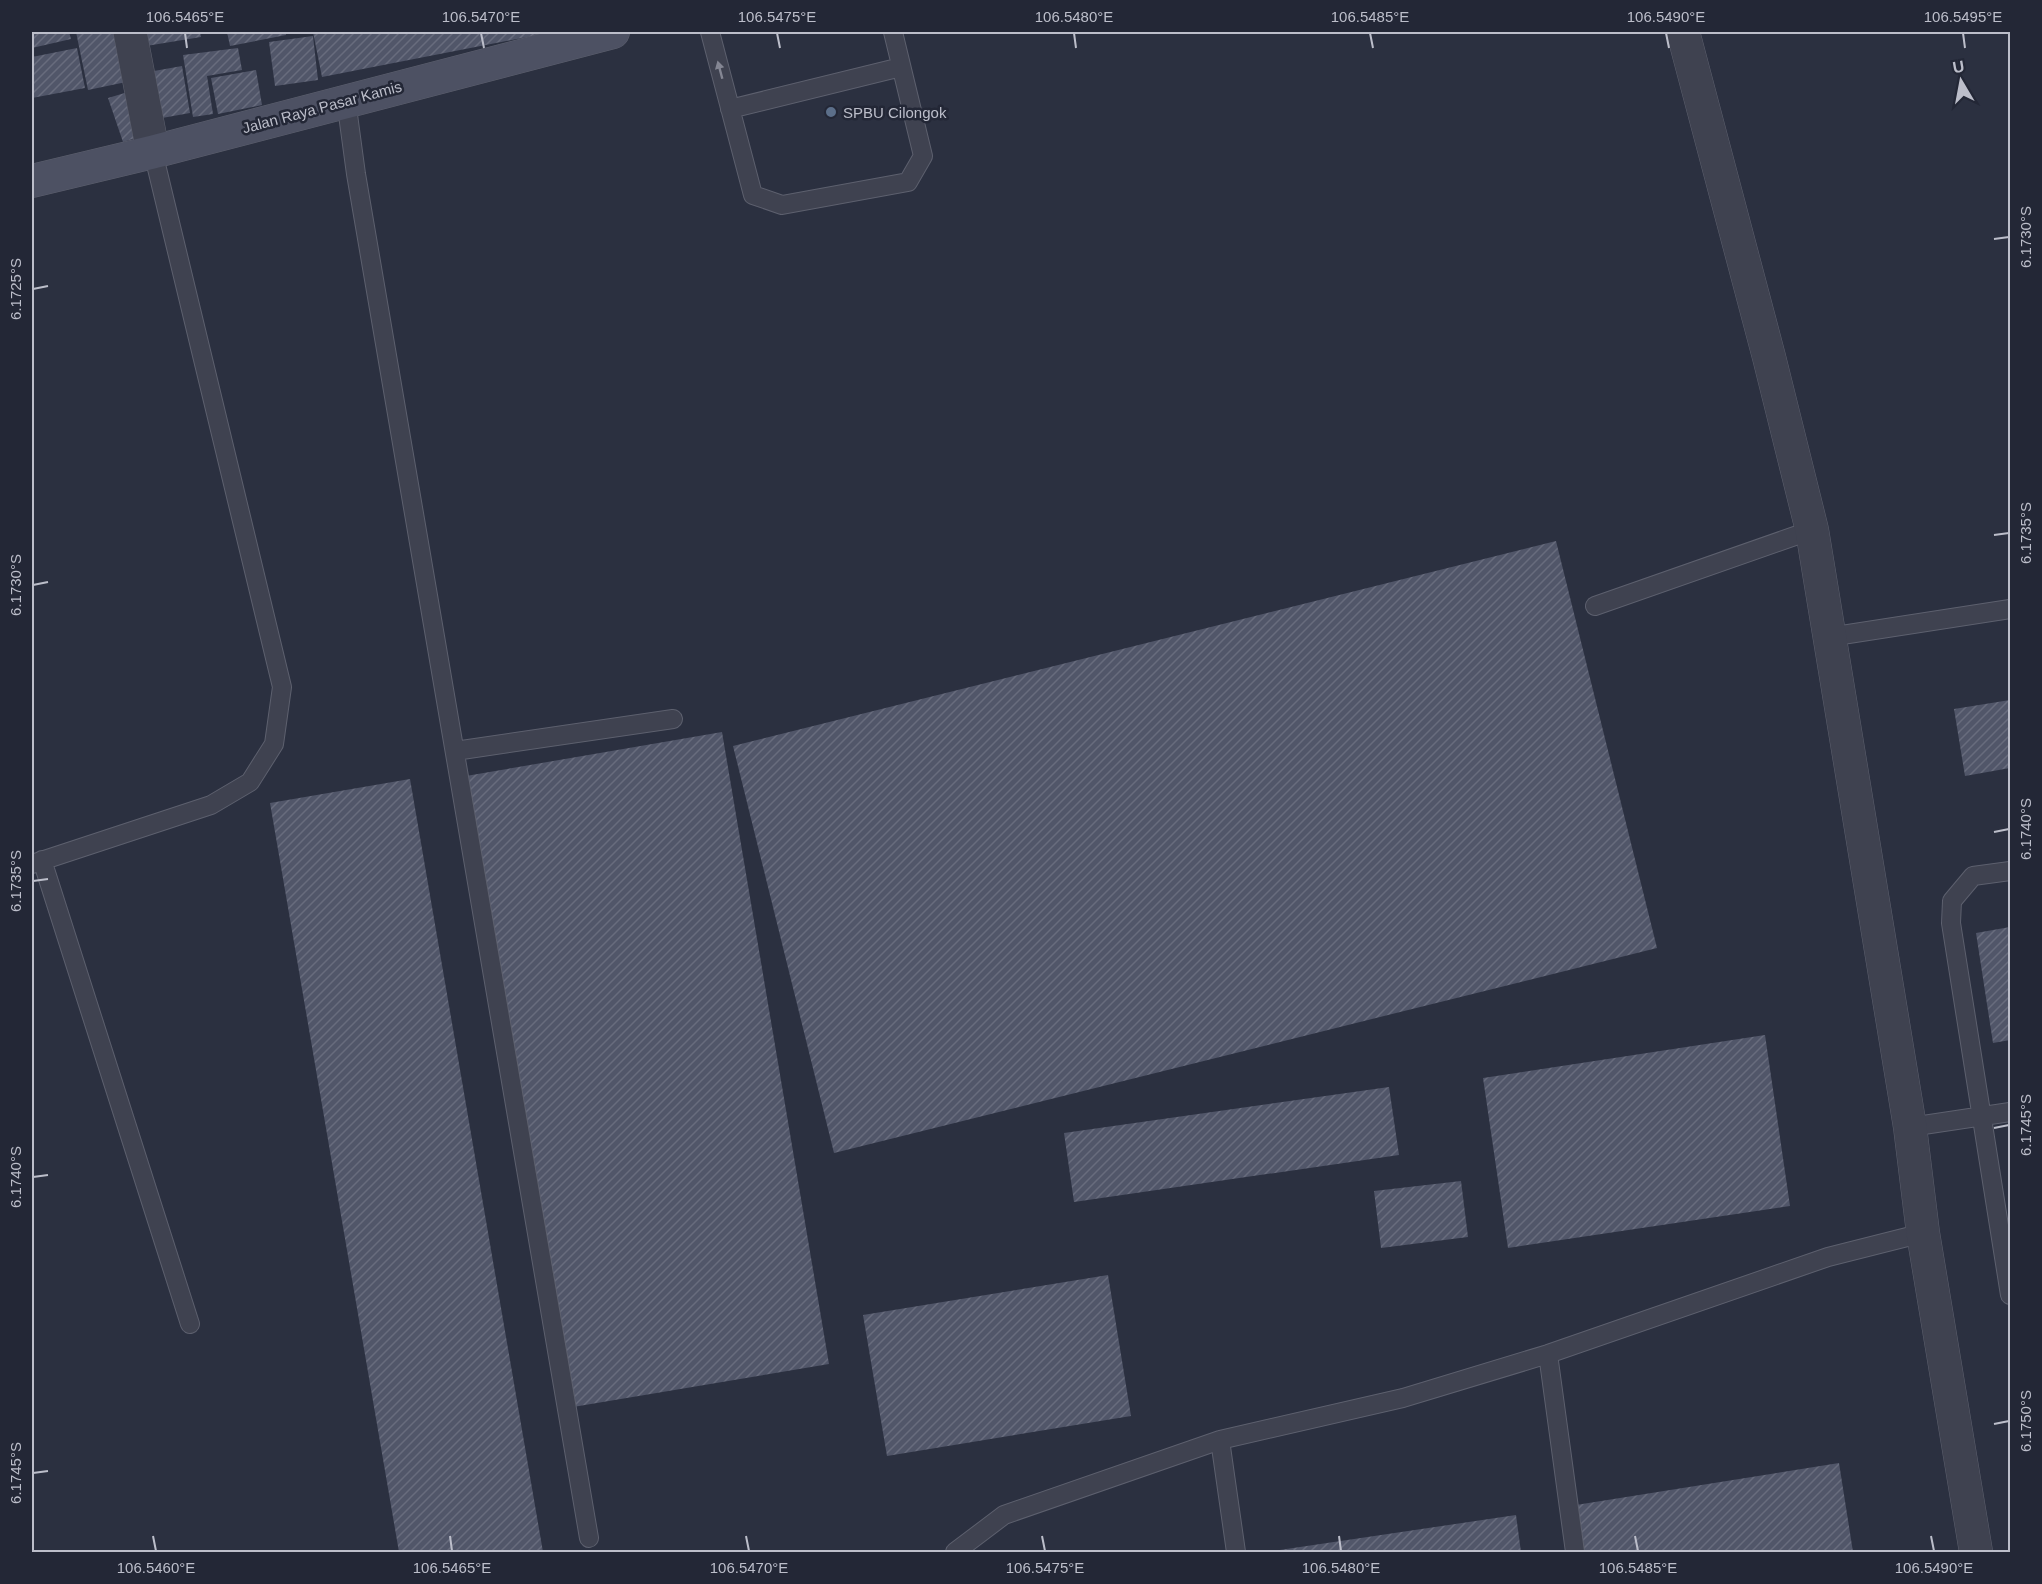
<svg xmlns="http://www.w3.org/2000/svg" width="2042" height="1584" font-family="Helvetica,sans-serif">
  <defs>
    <pattern id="building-hatch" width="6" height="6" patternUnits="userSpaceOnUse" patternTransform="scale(1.5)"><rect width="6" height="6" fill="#515669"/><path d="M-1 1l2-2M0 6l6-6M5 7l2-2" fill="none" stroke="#686c7d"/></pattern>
  </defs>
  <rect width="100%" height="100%" fill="#2b3040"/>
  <!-- building -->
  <path fill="url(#building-hatch)" d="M32,32H69L71,39L32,48Z
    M76,32H122L131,81L88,90Z
    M137,32H200L201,37L140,47Z
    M227,32H286V35L230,46Z
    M313,32H546L547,33L322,77Z
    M313,36L318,80L275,86L269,42Z
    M77,48L85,88L32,98V57Z
    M238,48L242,70L207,76L213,114L193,117L183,55Z
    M182,66L190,113L162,118L154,71Z
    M256,70L262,105L218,114L211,78Z
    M128,92L142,136L123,142L108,98Z
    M1556,541L1657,948L834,1153L733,746Z
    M2010,700V768L1965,776L1954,709Z
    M722,732L829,1364L573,1407L466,776Z
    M410,779L543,1552H399L270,803Z
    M2010,927V1040L1993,1043L1976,933Z
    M1765,1035L1790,1206L1508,1248L1483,1078Z
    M1389,1087L1399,1155L1074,1202L1064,1133Z
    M1461,1181L1468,1237L1381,1248L1374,1191Z
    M1108,1275L1131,1416L887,1456L863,1315Z
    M1839,1463L1853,1552H1584L1576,1505Z
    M1516,1515L1521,1552H1273V1551Z"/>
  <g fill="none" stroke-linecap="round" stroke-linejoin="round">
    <defs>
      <path id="service" d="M710,32L753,195L782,205L908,182L923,156L893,32
        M346,100L356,174L589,1538
        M730,109L901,67
        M1595,606L1812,530
        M1829,637L2010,609
        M455,751L673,719
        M42,860L190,1324
        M32,864L211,805L250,782L274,744L282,687L153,152
        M2010,871L1973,876L1952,901L1951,923L2010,1295
        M1910,1127L2010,1112
        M1548,1354L1575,1552
        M1220,1440L1236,1552
        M955,1552L1004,1515L1220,1440L1403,1398L1548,1354L1828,1257L1923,1233"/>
      <path id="minor" d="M130,32L153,152
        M1683,32L1769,357L1812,530L1910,1127L1923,1233L1976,1552"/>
      <path id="secondary" d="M32,181L153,152L613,32"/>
    </defs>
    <!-- service casing -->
    <use href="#service" stroke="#5d606e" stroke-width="20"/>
    <!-- minor casing -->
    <use href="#minor" stroke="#5d606e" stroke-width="34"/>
    <!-- secondary casing -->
    <use href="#secondary" stroke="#5d606e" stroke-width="34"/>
    <!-- service -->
    <use href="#service" stroke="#3f4250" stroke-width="18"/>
    <!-- minor -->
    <use href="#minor" stroke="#3f4250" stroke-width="33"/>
    <!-- secondary -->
    <use href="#secondary" stroke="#4d5163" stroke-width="33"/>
  </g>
  <!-- one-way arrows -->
  <defs><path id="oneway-solid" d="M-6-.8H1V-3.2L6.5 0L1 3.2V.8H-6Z" transform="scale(1.5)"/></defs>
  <use fill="#848693" href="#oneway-solid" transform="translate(720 70) rotate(-105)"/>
  <!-- ticks -->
  <path fill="none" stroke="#bcbeca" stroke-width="2" d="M185,33L187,48M481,33L484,48M777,33L780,48M1074,33L1076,48M1370,33L1373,48M1666,33L1669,48M1963,33L1965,48M1994,239L2009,237M33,289L48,286M1994,535L2009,533M33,585L48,582M1994,832L2009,829M33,881L48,879M1994,1128L2009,1125M33,1177L48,1175M1994,1424L2009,1421M33,1473L48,1471M153,1536L156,1551M450,1536L452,1551M746,1536L749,1551M1042,1536L1045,1551M1339,1536L1341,1551M1635,1536L1638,1551M1931,1536L1934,1551"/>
  <!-- markers -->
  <circle fill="#5c6f8a" stroke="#232736" stroke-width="2" cx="831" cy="112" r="6"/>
  <g text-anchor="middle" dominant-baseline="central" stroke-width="5" stroke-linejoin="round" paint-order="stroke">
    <!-- street labels -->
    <g font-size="15" fill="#bcbeca" stroke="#232736">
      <text transform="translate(322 107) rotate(-15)">Jalan Raya Pasar Kamis</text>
    </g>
    <!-- poi labels -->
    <g font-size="15" fill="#bcbeca" stroke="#232736" text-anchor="start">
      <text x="843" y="112">SPBU Cilongok</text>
    </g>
  </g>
  <!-- border -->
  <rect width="2042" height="1584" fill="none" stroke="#232736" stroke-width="66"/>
  <!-- north arrow -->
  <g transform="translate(1961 81) rotate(350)" stroke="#232736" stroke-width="4.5" paint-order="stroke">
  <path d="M0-4.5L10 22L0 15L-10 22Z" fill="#bcbeca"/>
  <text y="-9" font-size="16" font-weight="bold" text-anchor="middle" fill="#bcbeca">U</text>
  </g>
  <rect x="33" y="33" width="1976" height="1518" fill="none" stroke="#bcbeca" stroke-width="2"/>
  <g font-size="15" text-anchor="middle" fill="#bcbeca">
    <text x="185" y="22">106.5465°E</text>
    <text x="481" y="22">106.5470°E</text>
    <text x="777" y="22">106.5475°E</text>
    <text x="1074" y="22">106.5480°E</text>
    <text x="1370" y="22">106.5485°E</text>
    <text x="1666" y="22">106.5490°E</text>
    <text x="1963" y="22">106.5495°E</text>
    <text transform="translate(2026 237) rotate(-90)" y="5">6.1730°S</text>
    <text transform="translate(16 289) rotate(-90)" y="5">6.1725°S</text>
    <text transform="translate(2026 533) rotate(-90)" y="5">6.1735°S</text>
    <text transform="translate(16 585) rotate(-90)" y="5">6.1730°S</text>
    <text transform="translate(2026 829) rotate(-90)" y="5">6.1740°S</text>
    <text transform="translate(16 881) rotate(-90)" y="5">6.1735°S</text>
    <text transform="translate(2026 1125) rotate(-90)" y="5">6.1745°S</text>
    <text transform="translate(16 1177) rotate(-90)" y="5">6.1740°S</text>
    <text transform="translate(2026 1421) rotate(-90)" y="5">6.1750°S</text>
    <text transform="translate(16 1473) rotate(-90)" y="5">6.1745°S</text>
    <text x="156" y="1573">106.5460°E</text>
    <text x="452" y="1573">106.5465°E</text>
    <text x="749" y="1573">106.5470°E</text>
    <text x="1045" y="1573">106.5475°E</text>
    <text x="1341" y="1573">106.5480°E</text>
    <text x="1638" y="1573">106.5485°E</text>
    <text x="1934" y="1573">106.5490°E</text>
  </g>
</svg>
